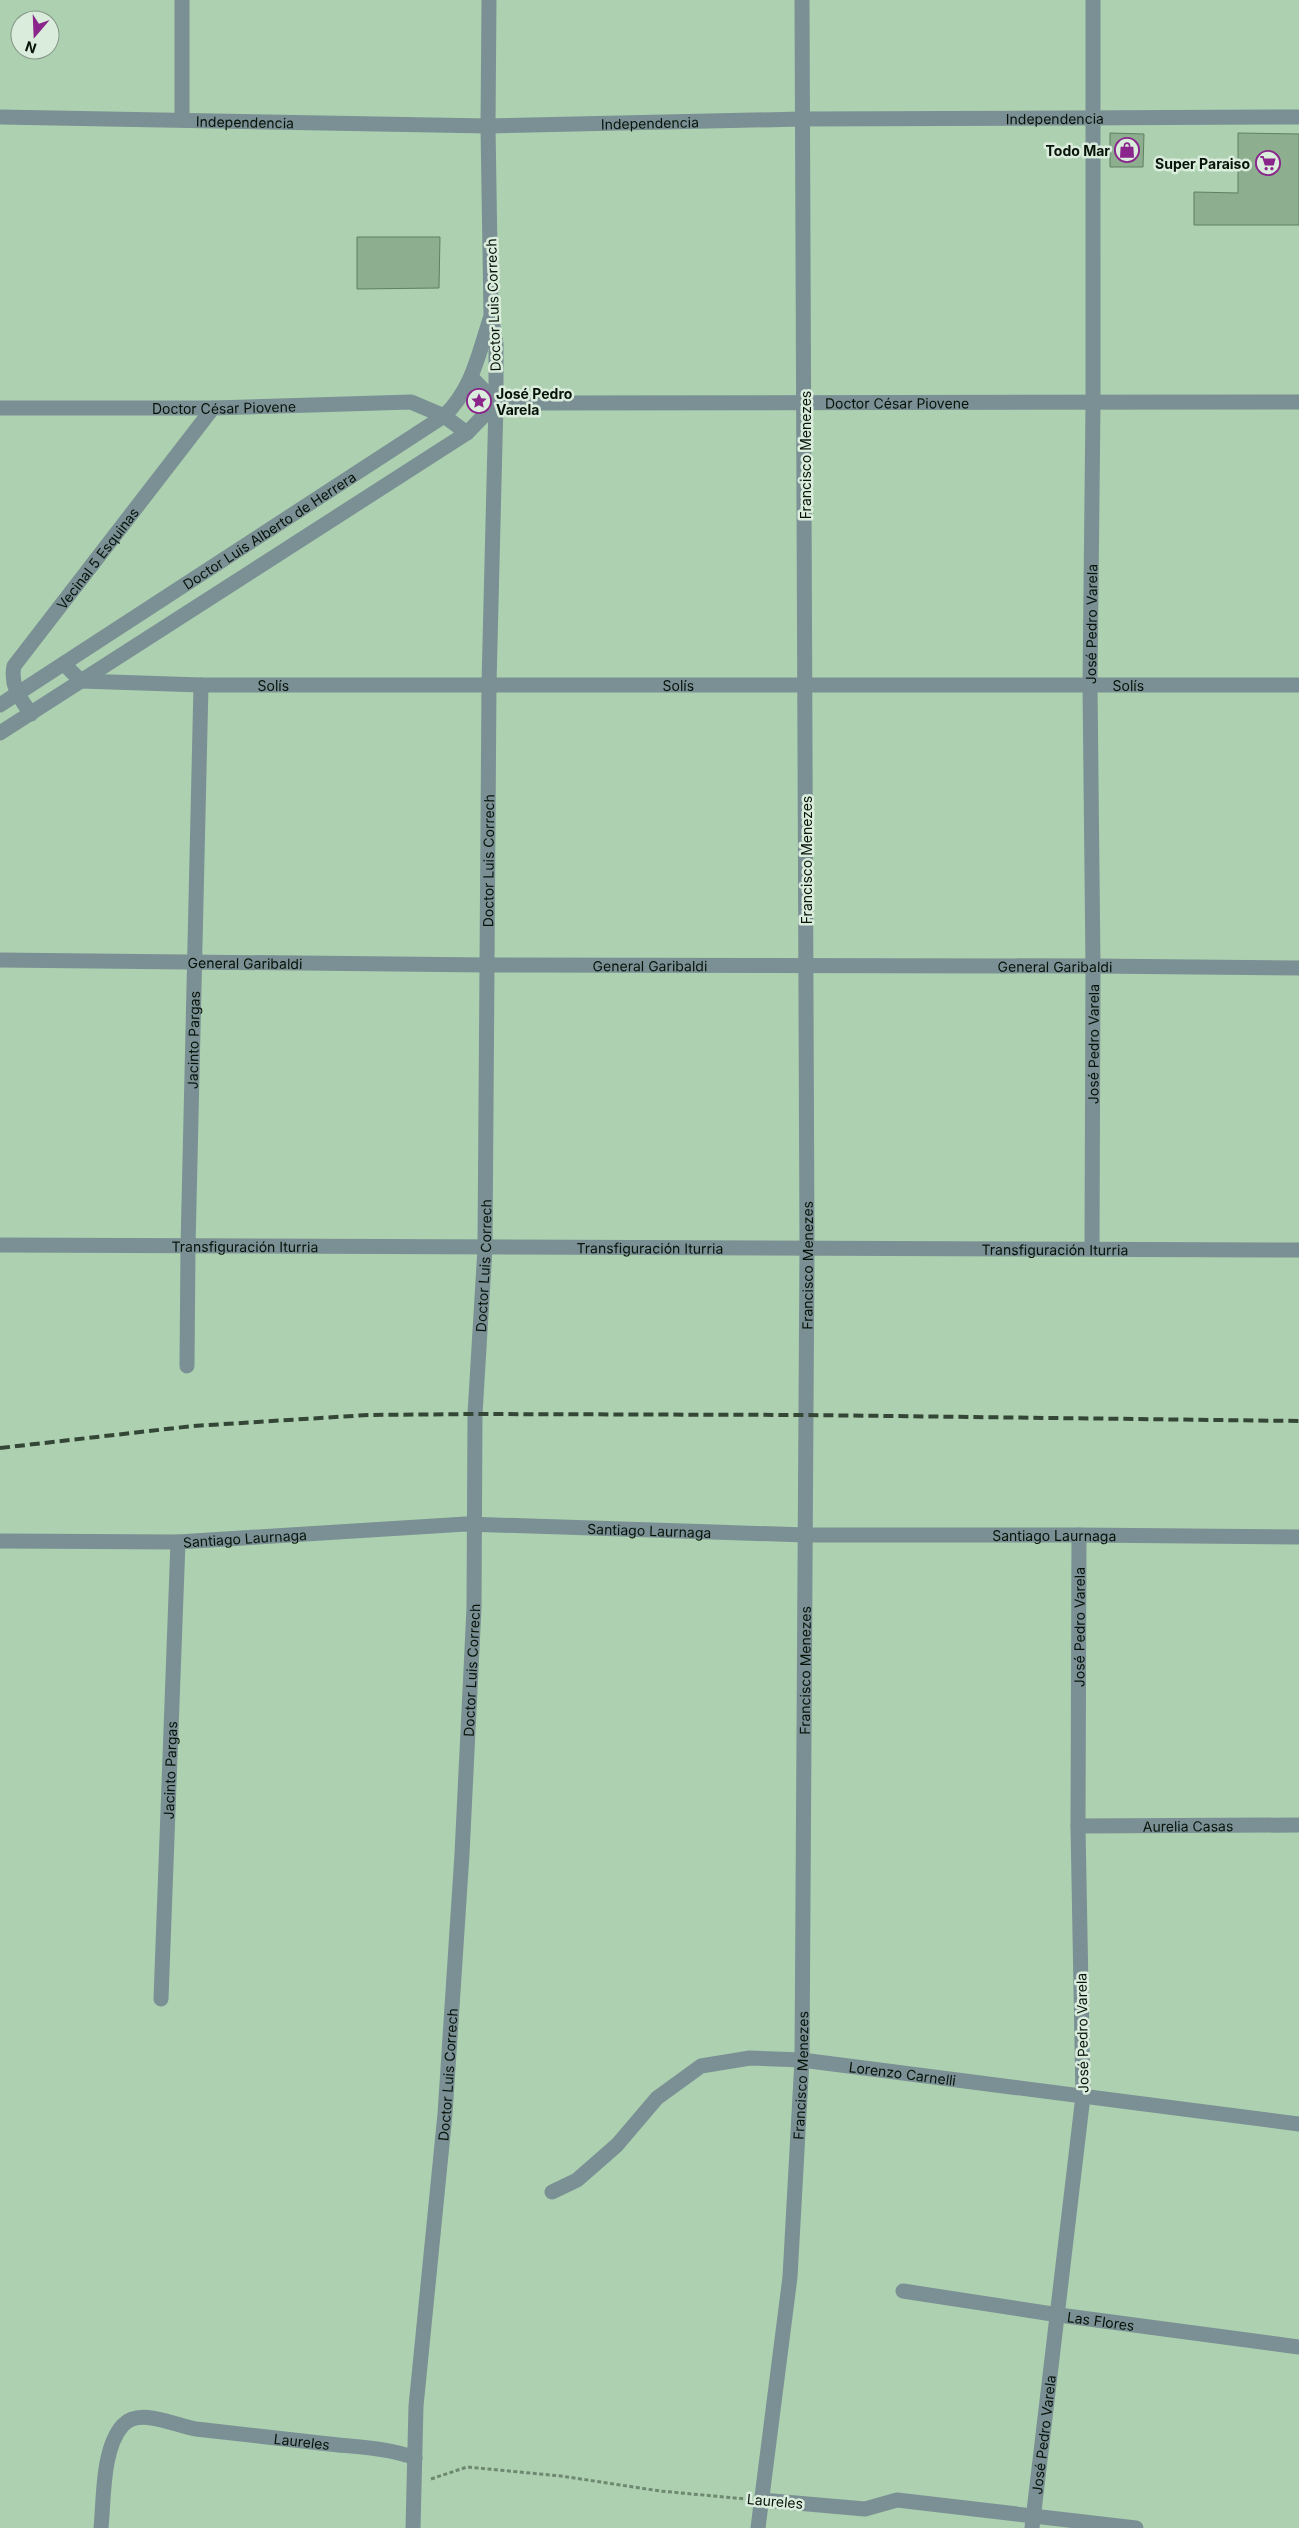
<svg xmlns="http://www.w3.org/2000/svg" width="1299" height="2528" font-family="Inter,sans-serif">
  <rect width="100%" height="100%" fill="#add0b0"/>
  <!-- building -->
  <path fill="#8daf90" stroke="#5f8062" d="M1110,133L1144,134L1143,167H1110Z
    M1238,133L1299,134V225H1194V192L1238,193Z
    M357,237H440L439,288L357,289Z"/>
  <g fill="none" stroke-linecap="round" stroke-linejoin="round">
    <!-- path -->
    <path stroke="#6e8971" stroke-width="3" stroke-dasharray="4 2.5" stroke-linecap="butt" d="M431,2479L467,2467L561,2476L660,2491L746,2499"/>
    <!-- minor -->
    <g stroke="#7a9094" stroke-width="15">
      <path id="s1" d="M0,117L488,126L802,119L1299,117"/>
      <path d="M182,119V0"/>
      <path d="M471,377L496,403"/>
      <path id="s2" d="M496,403L1299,402"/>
      <path id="s3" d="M0,408H213L411,402L444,416L467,433"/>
      <path id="s4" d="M65,665L81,681L201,685H1299"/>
      <path id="s5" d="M0,705L444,416C472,389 478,356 490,319"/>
      <path id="s6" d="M31,714C20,698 10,686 14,666L213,408"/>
      <path d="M0,733L467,433L496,403"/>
      <path id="s7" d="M0,960L487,965L1093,966L1299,968"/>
      <path id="s8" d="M0,1245L1299,1250"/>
      <path id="s9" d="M1092,1249L1093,966L1090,685L1093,403V0"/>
      <path id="s10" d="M187,1366L188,1247L201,685"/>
      <path id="s11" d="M0,1541L178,1542L466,1524L806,1535H1079L1299,1537"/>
      <path id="s12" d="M1078,1826L1299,1825"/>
      <path id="s13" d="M161,1999L178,1542"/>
      <path id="s14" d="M552,2192L577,2180L617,2145L657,2098L701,2066L750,2058L802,2060L1299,2124"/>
      <path id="s15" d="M903,2291L1059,2315L1299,2347"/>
      <path d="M761,2500L865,2509L897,2500L1136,2528"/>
      <path id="s16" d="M101,2528C104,2498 102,2448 123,2425C140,2407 176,2426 196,2429C240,2434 285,2439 329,2444C357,2447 389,2448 415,2458"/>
      <path id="s17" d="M413,2528L416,2406L445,2114L462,1854L474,1608L475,1414L485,1248L489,684L496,403V344L491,315L488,126L489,0"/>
      <path id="s18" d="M758,2528L790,2277L802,2060L807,1247L802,0"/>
      <path id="s19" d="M1032,2528L1083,2096L1078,1826L1079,1535"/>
    </g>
    <!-- rail -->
    <path stroke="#344636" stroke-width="4" stroke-dasharray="10 5" stroke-linecap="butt" d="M0,1448L193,1426L368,1415L475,1414L807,1415L1299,1421"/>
  </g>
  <!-- icons -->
  <defs>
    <symbol id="shop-ring" viewBox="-11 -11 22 22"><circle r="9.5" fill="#daecdb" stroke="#8a258b" stroke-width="1.5"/><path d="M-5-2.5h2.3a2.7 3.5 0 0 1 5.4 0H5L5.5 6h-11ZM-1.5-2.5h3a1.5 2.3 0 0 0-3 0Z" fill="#8a258b"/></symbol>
    <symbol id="supermarket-ring" viewBox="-11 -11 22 22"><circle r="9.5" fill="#daecdb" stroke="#8a258b" stroke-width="1.5"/><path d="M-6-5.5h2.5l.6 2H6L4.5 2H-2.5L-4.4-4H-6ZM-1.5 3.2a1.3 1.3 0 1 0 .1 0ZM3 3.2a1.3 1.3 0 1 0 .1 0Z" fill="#8a258b"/></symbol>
    <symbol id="sight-ring" viewBox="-11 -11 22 22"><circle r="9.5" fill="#daecdb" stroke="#8a258b" stroke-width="1.5"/><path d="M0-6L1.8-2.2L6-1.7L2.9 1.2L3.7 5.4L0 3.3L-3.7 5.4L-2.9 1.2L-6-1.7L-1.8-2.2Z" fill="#8a258b"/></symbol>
  </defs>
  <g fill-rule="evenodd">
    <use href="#shop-ring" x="1113" y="136" width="28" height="28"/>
    <use href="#supermarket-ring" x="1254" y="149" width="28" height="28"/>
    <use href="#sight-ring" x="465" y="387" width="28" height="28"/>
  </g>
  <g text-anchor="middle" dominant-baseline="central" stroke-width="5" stroke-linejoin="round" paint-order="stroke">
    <!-- street labels -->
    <g font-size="14" fill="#071309" stroke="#daecdb">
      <text stroke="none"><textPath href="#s1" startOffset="1055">Independencia</textPath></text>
      <text stroke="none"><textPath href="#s1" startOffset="245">Independencia</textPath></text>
      <text stroke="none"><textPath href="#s1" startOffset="650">Independencia</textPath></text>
      <text transform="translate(493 305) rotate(-92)">Doctor Luis Correch</text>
      <text stroke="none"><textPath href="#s2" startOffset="401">Doctor César Piovene</textPath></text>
      <text stroke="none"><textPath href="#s3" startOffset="224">Doctor César Piovene</textPath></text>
      <text transform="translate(805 455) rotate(-90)">Francisco Menezes</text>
      <text stroke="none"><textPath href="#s5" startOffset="321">Doctor Luis Alberto de Herrera</textPath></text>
      <text stroke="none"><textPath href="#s6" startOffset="189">Vecinal 5 Esquinas</textPath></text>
      <text stroke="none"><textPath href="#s9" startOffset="625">José Pedro Varela</textPath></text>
      <text stroke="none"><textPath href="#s4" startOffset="620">Solís</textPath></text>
      <text stroke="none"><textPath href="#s4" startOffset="215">Solís</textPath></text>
      <text stroke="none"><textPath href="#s4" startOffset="1070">Solís</textPath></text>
      <text stroke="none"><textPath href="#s17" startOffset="1670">Doctor Luis Correch</textPath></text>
      <text transform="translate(806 860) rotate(-90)">Francisco Menezes</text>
      <text stroke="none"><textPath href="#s7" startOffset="245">General Garibaldi</textPath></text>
      <text stroke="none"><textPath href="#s7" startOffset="650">General Garibaldi</textPath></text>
      <text stroke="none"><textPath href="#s7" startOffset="1055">General Garibaldi</textPath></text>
      <text stroke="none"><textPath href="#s10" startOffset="326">Jacinto Pargas</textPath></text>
      <text stroke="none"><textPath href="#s9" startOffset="205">José Pedro Varela</textPath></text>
      <text stroke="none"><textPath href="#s8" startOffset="245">Transfiguración Iturria</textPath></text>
      <text stroke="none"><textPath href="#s8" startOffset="650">Transfiguración Iturria</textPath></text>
      <text stroke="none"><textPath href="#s8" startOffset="1055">Transfiguración Iturria</textPath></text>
      <text stroke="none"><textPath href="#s17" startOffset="1265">Doctor Luis Correch</textPath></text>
      <text stroke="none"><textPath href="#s18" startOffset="1265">Francisco Menezes</textPath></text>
      <text stroke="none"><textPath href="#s11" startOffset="650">Santiago Laurnaga</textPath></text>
      <text stroke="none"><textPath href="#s11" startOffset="1055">Santiago Laurnaga</textPath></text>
      <text stroke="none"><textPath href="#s11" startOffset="245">Santiago Laurnaga</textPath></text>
      <text stroke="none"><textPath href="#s19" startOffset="904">José Pedro Varela</textPath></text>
      <text stroke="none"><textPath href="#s17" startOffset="860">Doctor Luis Correch</textPath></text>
      <text stroke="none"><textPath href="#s18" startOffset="860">Francisco Menezes</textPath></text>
      <text stroke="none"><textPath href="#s13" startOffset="229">Jacinto Pargas</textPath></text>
      <text stroke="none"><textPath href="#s12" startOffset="110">Aurelia Casas</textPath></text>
      <text transform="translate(1082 2033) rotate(-91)">José Pedro Varela</text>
      <text stroke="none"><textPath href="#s14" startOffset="400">Lorenzo Carnelli</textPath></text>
      <text stroke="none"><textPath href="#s17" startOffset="455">Doctor Luis Correch</textPath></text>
      <text stroke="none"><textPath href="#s18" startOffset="455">Francisco Menezes</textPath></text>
      <text stroke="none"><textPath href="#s15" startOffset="200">Las Flores</textPath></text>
      <text stroke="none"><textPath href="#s19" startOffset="94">José Pedro Varela</textPath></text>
      <text stroke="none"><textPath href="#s16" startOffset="290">Laureles</textPath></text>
      <text transform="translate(775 2501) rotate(5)">Laureles</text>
    </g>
    <!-- poi labels -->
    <g font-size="14" font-weight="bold" fill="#071309" stroke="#daecdb" text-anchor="end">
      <text x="1110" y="150">Todo Mar</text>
      <text x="1250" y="163">Super Paraiso</text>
      <text x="496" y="393" text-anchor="start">José Pedro<tspan x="496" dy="16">Varela</tspan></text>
    </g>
  </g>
  <!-- north arrow -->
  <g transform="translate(35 35) rotate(199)"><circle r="24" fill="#daecdb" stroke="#869587"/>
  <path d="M0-4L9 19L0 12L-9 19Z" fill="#8a258b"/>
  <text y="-8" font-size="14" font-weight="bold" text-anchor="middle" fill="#071309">N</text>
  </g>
</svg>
